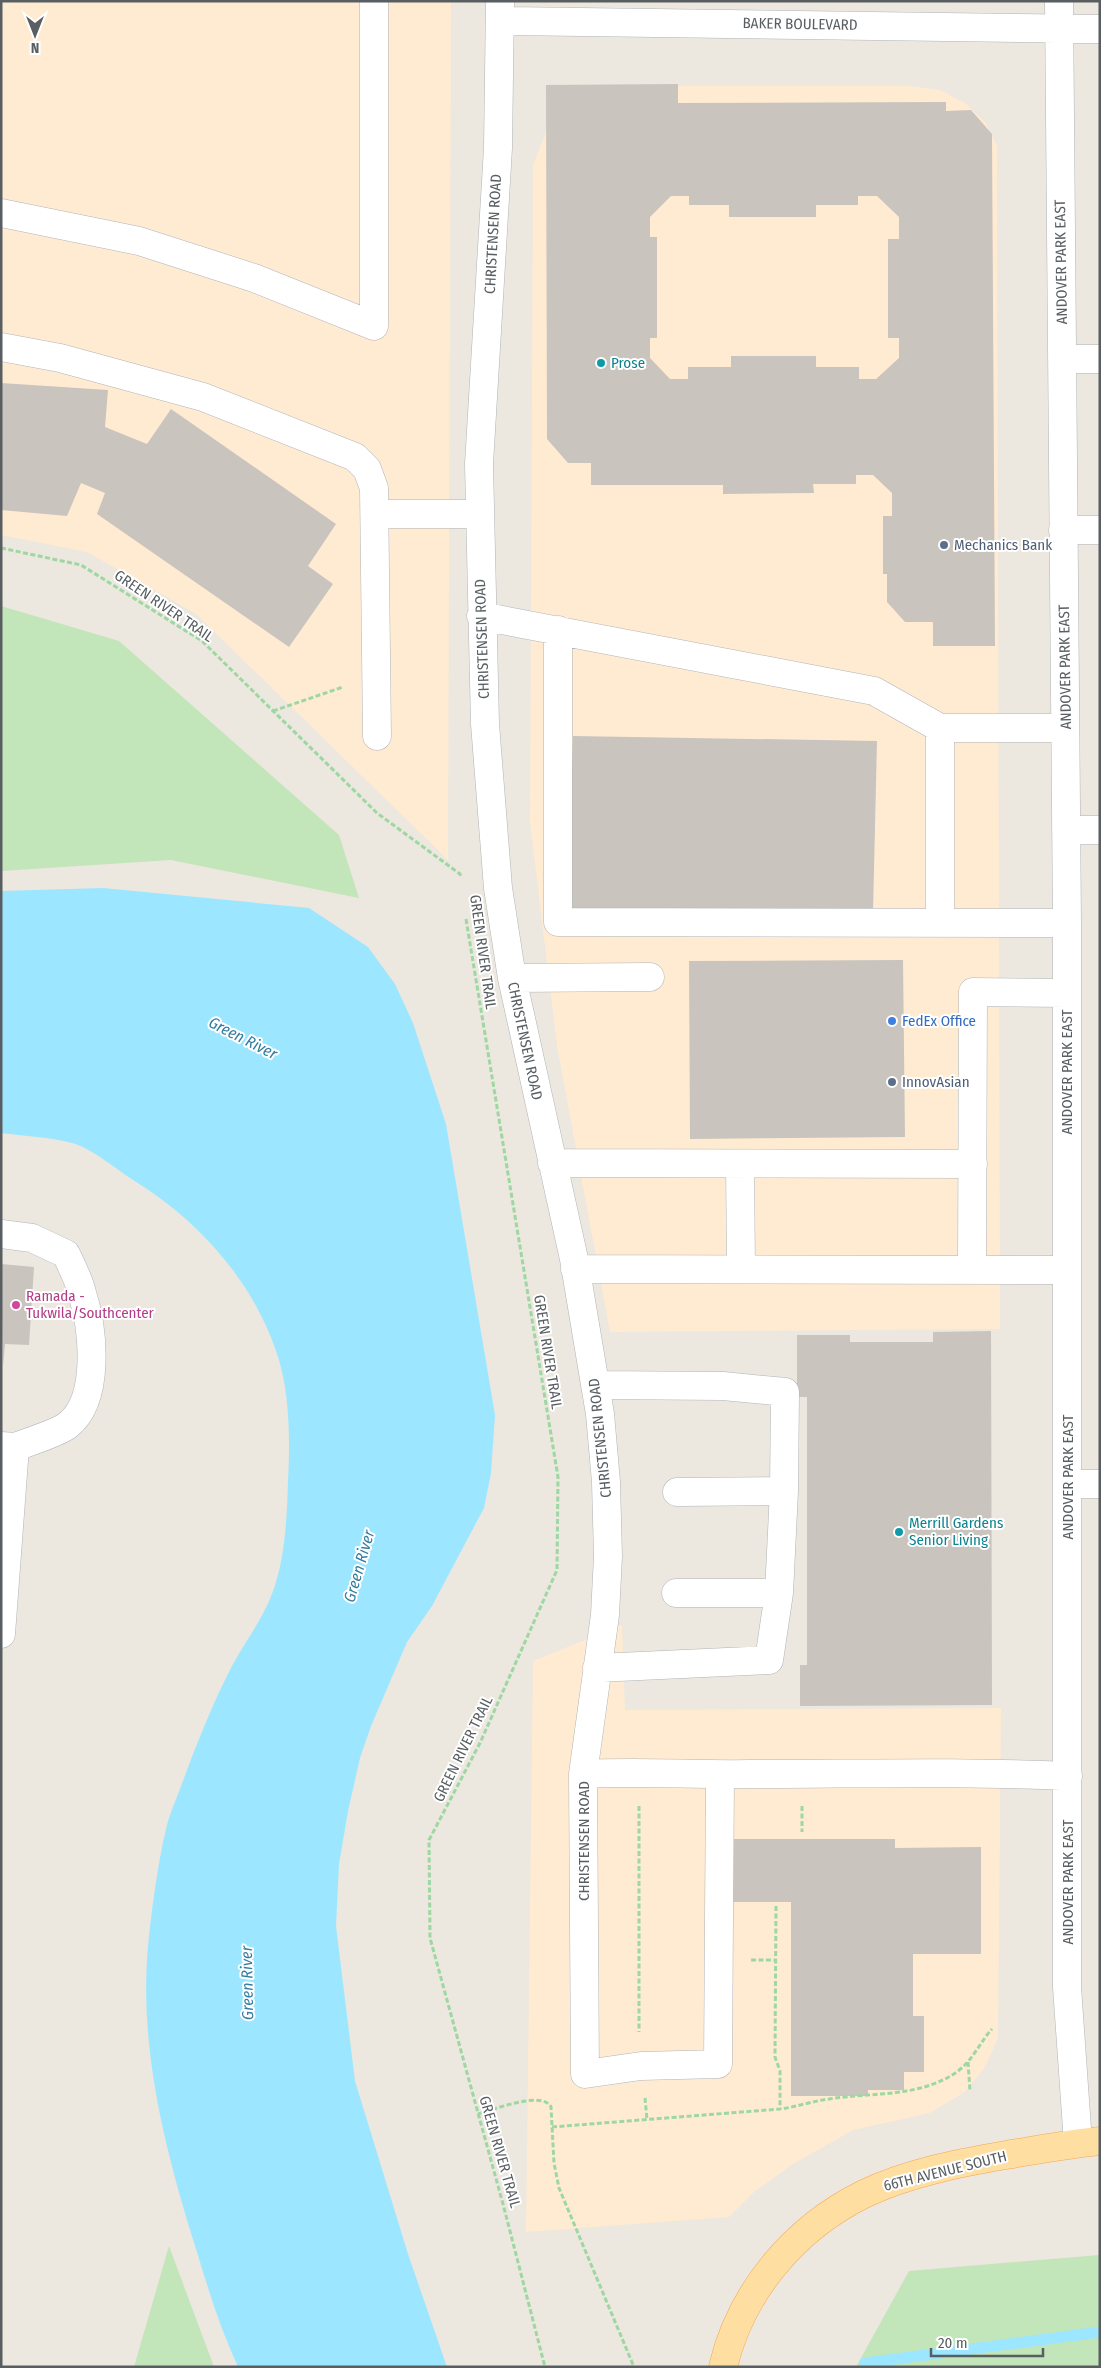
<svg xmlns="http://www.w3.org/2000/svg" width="1101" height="2368" font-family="'Fira Sans Condensed',sans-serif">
  <rect width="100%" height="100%" fill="#ece7df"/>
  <!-- commercial -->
  <path fill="#ffebd2" d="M1,1H451L448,860L195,613L87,552L1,535Z
    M595,86H909L940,90L965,103L986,123L997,146L1000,1329L610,1332L557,1046L530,822L533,165L549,124Z
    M622,1625L625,1710L1001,1708L998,2038L985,2067L965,2092L930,2113L853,2130L793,2164L754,2192L729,2217L526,2232L533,1661Z"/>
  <!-- green -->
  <path fill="#c2e5ba" d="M1,606L119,641L339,835L359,898L171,860L1,871Z
    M169,2246L214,2367H134Z
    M1100,2255V2367H856L909,2271Z"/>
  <!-- water -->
  <path fill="#9ce7ff" d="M103,888L309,908L368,947L395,984L413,1023L446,1124L495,1415L491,1473L484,1508L432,1606L407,1642L371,1726L360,1758L348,1811L339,1864L336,1926L355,2081L408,2254L447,2367H238C221,2330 209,2292 197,2252C165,2151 137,2043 149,1936C153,1901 158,1863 166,1829C169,1816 175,1802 180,1789C194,1751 209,1712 227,1676C240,1648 261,1623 272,1594C285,1560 287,1518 288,1481C290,1442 290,1398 279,1360C256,1284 200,1221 133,1180C116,1169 91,1148 72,1143C50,1137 24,1136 1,1133V891Z"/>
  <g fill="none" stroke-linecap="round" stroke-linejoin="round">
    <!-- stream -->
    <path stroke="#9ce7ff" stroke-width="11" d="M865,2363L1100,2332"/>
  </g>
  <!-- building -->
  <path fill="#c9c4be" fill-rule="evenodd" d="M678,84V103L946,102V111L971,110L992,134L995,646H933V622H905L887,602V574H883V516H892V493L873,475H856V484H813L814,493L723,494V485H591V463H568L547,439L546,85ZM671,196H689V205H729V217H816V205H858V196H877L899,217V239H888V338H899V358L876,379H859V367H816V356H731V367H688V379H670L650,358V338H657V237H650V217Z
    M1,383L108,390L105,427L147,444L171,409L336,524L308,566L333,584L289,647L97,514L105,493L81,483L67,516L1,510Z
    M573,736L877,741L873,913L568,908Z
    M903,960L905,1137L690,1139L689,961Z
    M1,1264L34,1267L29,1345L5,1344L3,1366Z
    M991,1331L992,1705L800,1706V1665H807V1397H797V1335H850V1342H933V1332Z
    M708,1839H895V1848L981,1847V1954H913V2016H924V2072H904V2090H868V2096H791V1902H708Z"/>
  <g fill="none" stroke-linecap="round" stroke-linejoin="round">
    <defs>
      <path id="minor" d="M500,1L498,148L479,464L485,724L498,888L512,978L574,1259L600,1414L606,1482L608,1556L605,1615L583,1774L585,2074L641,2066L718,2064L720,1775
        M1059,1L1067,923V1987L1078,2143
        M501,21L1100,29
        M1,213L139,241L254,278L374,326V1
        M1,347L60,358L203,397L355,457L367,469L374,488L377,736
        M1062,359H1100
        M375,514H480
        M1063,530H1100
        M481,616L874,691L940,728H1065
        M558,630V922L1067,923
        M940,728V922
        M1066,830H1100
        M512,978L650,977
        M552,1163L973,1164
        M740,1164L741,1269
        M1,1234L32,1238L66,1254C72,1267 79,1280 82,1293C93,1328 101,1399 68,1425C58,1433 28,1442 15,1447
        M575,1269L1067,1270
        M972,1270L973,992L1067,993
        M596,1385L723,1386L785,1392L784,1491L779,1593L769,1660L597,1668
        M1,1446L15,1447L1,1634
        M1067,1484H1100
        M677,1492L784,1491
        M676,1593H779
        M583,1774C639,1771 694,1775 750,1774C856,1774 962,1771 1068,1776"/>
      <path id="major" d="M723,2367C741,2291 795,2228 864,2194C908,2173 959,2163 1006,2155C1037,2150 1068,2144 1100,2141"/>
    </defs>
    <!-- minor casing -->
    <use href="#minor" stroke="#b0b4b8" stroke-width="29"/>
    <!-- major casing -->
    <use href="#major" stroke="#f5a64f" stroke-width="29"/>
    <!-- path -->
    <path stroke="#9dd7a1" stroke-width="3" stroke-dasharray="5 2.5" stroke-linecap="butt" d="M1,548L81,565L202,641L377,813L460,874L461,878
      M273,711L343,687
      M466,919L558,1477L557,1570L480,1743L429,1840L430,1938L503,2204L545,2367
      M639,1806V2032
      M802,1806V1832
      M776,1906L775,2057L780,2071V2109
      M751,1960H776
      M968,2062L970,2091
      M645,2098L647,2120
      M478,2114C493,2110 542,2090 551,2107L554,2163L559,2188L634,2367
      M552,2127L780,2109C797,2107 812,2101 829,2099C872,2092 921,2098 958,2071C973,2060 980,2042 992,2029"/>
    <!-- minor -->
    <use href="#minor" stroke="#fff" stroke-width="28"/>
    <!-- major -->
    <use href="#major" stroke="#ffdea1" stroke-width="28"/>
  </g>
  <!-- markers -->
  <g fill="#0f9aa8" stroke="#fff" stroke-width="2">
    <circle cx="601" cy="363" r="5"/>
    <circle cx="899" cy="1532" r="5"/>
  </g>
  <g fill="#5c6f8a" stroke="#fff" stroke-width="2">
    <circle cx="944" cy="545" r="5"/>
    <circle cx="892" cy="1082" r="5"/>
  </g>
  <circle fill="#3f7fe0" stroke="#fff" stroke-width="2" cx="892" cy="1021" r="5"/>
  <circle fill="#d1479c" stroke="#fff" stroke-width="2" cx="16" cy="1305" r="5"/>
  <g text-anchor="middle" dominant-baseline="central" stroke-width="4" stroke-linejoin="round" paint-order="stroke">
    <!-- street labels -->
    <g font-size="15" fill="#585e61" stroke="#fff">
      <text transform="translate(800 24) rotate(1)">BAKER BOULEVARD</text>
      <text transform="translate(493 234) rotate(-87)">CHRISTENSEN ROAD</text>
      <text transform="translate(1061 262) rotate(-91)">ANDOVER PARK EAST</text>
      <text transform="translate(164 606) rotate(34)">GREEN RIVER TRAIL</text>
      <text transform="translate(482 639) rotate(-92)">CHRISTENSEN ROAD</text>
      <text transform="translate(1065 667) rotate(-91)">ANDOVER PARK EAST</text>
      <text transform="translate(483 952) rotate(82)">GREEN RIVER TRAIL</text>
      <text transform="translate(525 1041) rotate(78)">CHRISTENSEN ROAD</text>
      <text transform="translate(1067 1072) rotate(-90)">ANDOVER PARK EAST</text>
      <text transform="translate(548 1352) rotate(81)">GREEN RIVER TRAIL</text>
      <text transform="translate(600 1438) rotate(-96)">CHRISTENSEN ROAD</text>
      <text transform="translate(1068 1477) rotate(-90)">ANDOVER PARK EAST</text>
      <text transform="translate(463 1749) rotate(-64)">GREEN RIVER TRAIL</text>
      <text transform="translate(584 1841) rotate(-90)">CHRISTENSEN ROAD</text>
      <text transform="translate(1068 1882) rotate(-90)">ANDOVER PARK EAST</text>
      <text transform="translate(500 2152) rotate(74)">GREEN RIVER TRAIL</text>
      <text transform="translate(945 2171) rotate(-14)">66TH AVENUE SOUTH</text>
    </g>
    <!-- culture labels -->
    <g font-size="15" fill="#0d838f" stroke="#fff" text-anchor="start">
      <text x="611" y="363">Prose</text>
      <text x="909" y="1523">Merrill Gardens<tspan x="909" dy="17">Senior Living</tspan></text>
    </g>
    <!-- service labels -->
    <g font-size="15" fill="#4e5e75" stroke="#fff" text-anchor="start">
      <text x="954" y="545">Mechanics Bank</text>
      <text x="902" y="1082">InnovAsian</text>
    </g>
    <!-- shop labels -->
    <g font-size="15" fill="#366cbe" stroke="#fff" text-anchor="start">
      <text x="902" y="1021">FedEx Office</text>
    </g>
    <!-- hotel labels -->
    <g font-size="15" fill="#b23c85" stroke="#fff" text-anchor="start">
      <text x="26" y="1296">Ramada -<tspan x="26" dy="17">Tukwila/Southcenter</tspan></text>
    </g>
    <!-- water labels -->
    <g font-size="16" font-style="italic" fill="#337ea1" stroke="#fff">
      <text transform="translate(243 1038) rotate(27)">Green River</text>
      <text transform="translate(359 1566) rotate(-74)">Green River</text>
      <text transform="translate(247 1983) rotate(-91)">Green River</text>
    </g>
  </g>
  <!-- border -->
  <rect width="1101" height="2368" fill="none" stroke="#585e61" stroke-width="5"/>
  <!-- north arrow -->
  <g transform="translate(35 35) rotate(180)" stroke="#ffffff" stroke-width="4" paint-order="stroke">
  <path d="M0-4L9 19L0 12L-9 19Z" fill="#585e61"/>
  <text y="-8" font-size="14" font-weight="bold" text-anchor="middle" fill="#585e61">N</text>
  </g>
  <!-- scale -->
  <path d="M931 2348v8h112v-8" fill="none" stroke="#585e61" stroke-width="2.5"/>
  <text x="938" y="2348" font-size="15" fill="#585e61" stroke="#ffffff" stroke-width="4" paint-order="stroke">20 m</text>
</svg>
